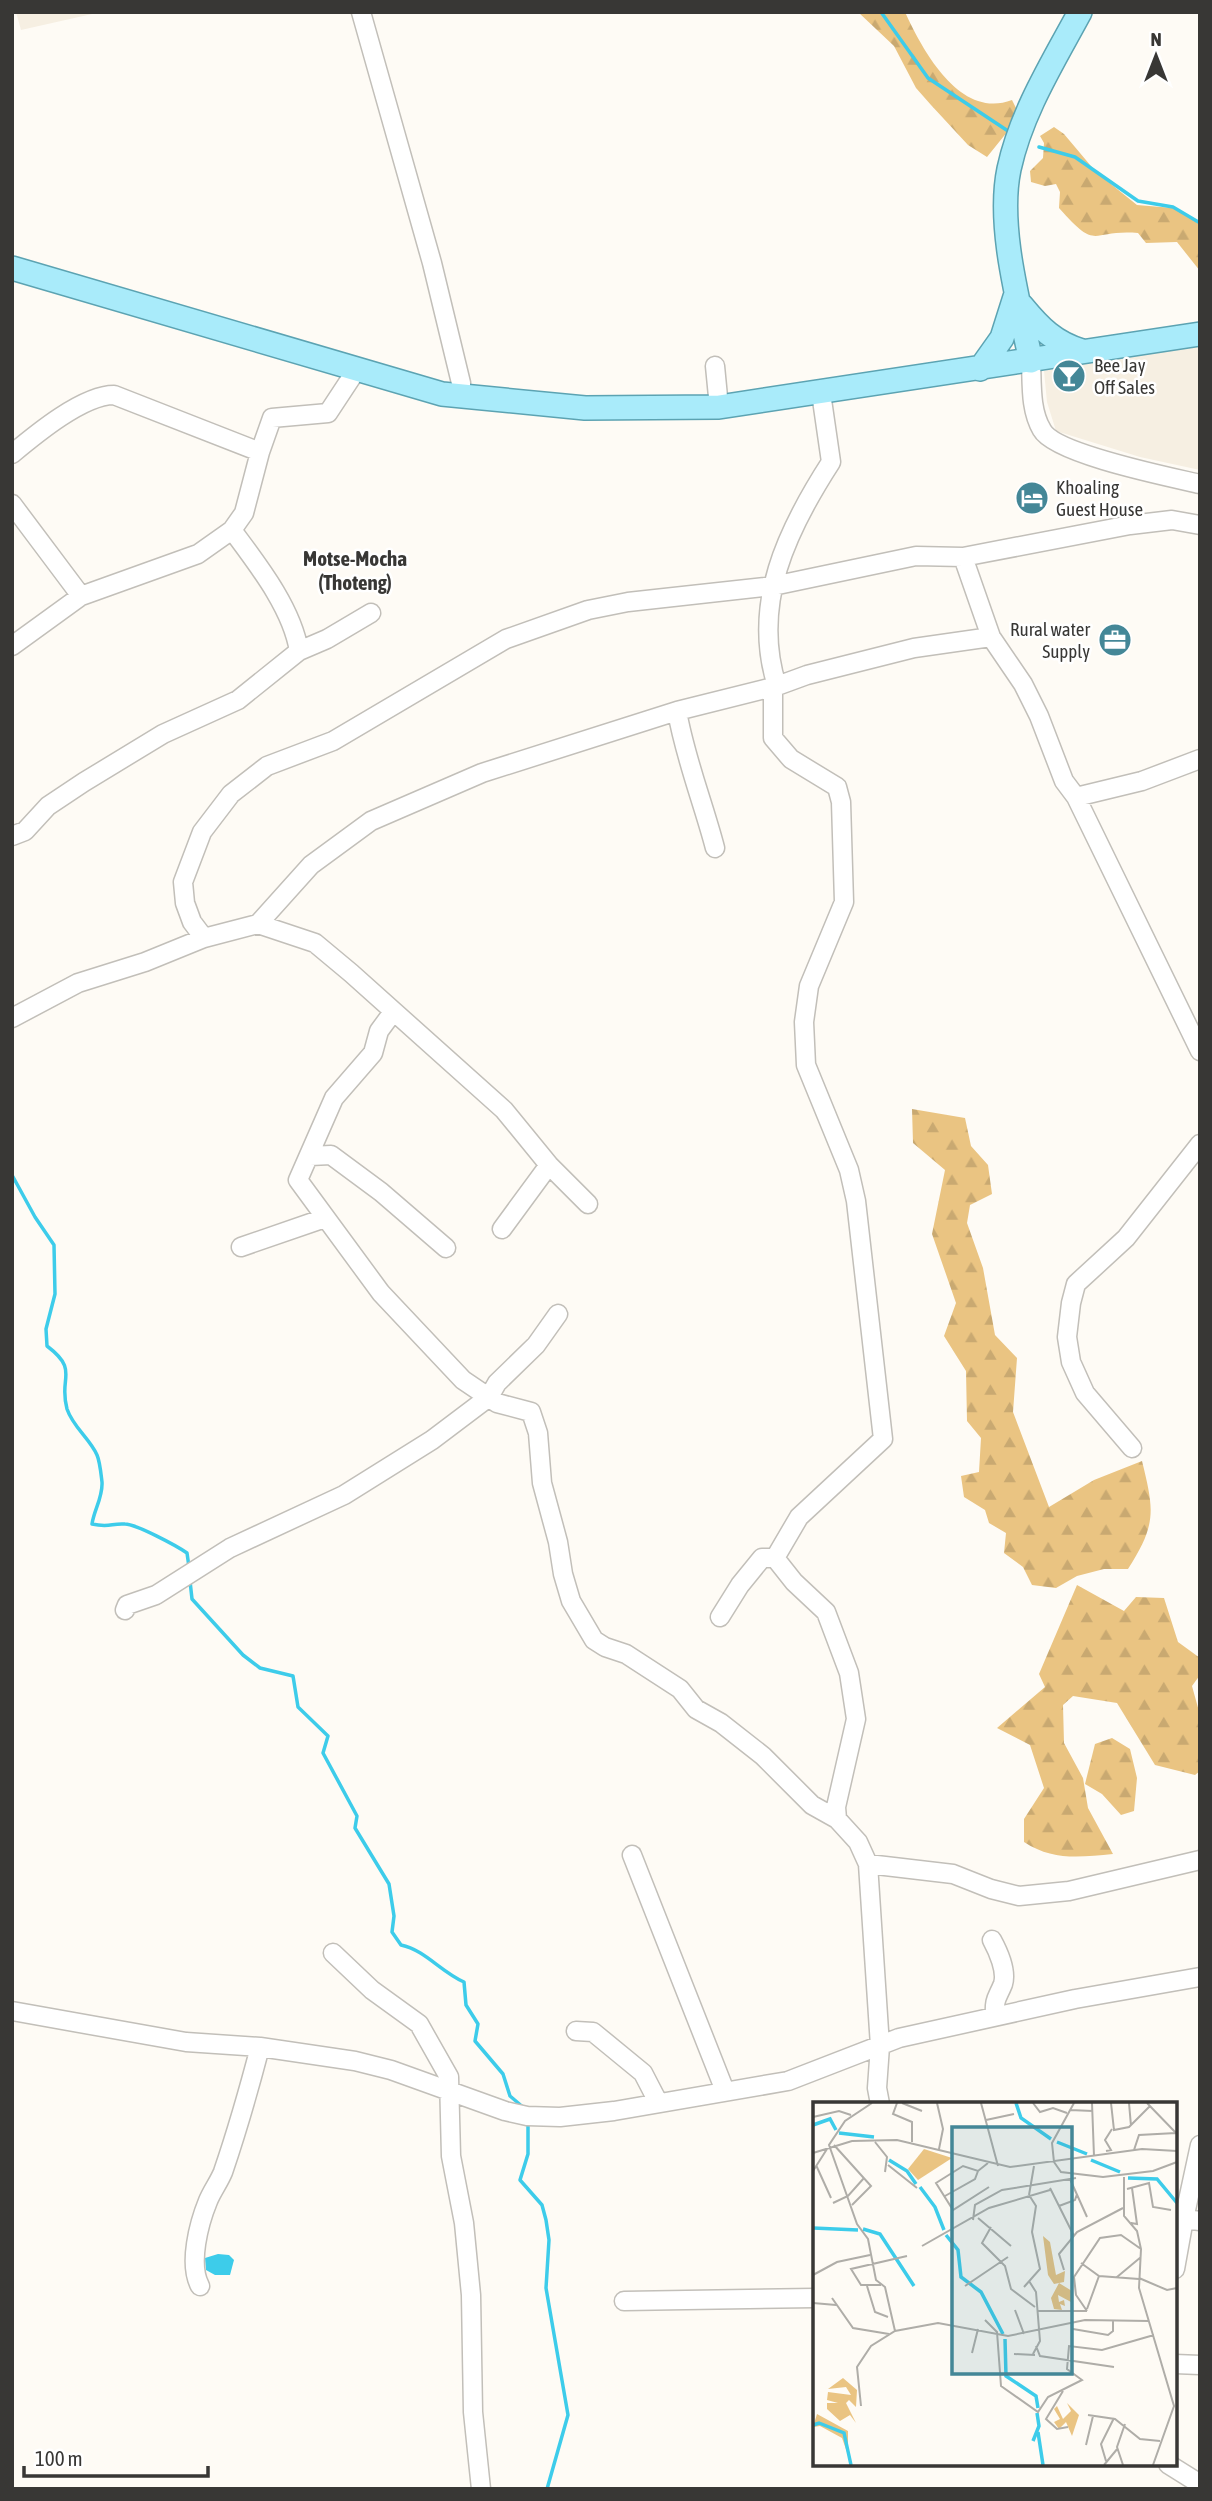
<svg xmlns="http://www.w3.org/2000/svg" width="1212" height="2501" font-family="'Asap Condensed',sans-serif">
  <defs>
    <pattern id="forest-firs" width="22" height="20" patternUnits="userSpaceOnUse" patternTransform="scale(1.75)"><rect width="22" height="20" fill="#eac482"/><path d="M5 1l3.5 6h-7zM16 11l3.5 6h-7z" fill="#c9a971"/></pattern>
  </defs>
  <rect width="100%" height="100%" fill="#fefbf5"/>
  <!-- built -->
  <path fill="#f6efe2" d="M16,12H101L21,30Z
    M1200,344V470L1140,457L1056,431L1047,402L1044,371Z"/>
  <!-- forest -->
  <path fill="url(#forest-firs)" d="M858,12H905C923,51 960,120 1012,100L1016,108V121L987,157L968,145L931,105L916,88L894,46Z
    M1054,127L1064,134L1096,172L1137,205L1173,208L1183,212L1200,225V271L1177,242L1146,243L1138,233C1089,229 1099,253 1059,208L1060,192L1056,184L1045,186L1031,182L1030,171L1043,158L1044,143L1040,136Z
    M912,1109L965,1118L971,1146L988,1165L992,1194L970,1205L967,1223L983,1268L995,1335L1017,1358L1013,1412L1049,1507L1094,1480L1142,1461C1154,1510 1157,1524 1128,1569H1104L1077,1576L1056,1588L1032,1585L1023,1567L1004,1553L1006,1533L989,1523L985,1510L964,1497L961,1476L979,1472L981,1438L967,1421L966,1371L944,1336L956,1303L932,1234L945,1170L913,1143Z
    M1077,1585L1124,1611L1136,1597L1164,1598L1178,1642L1200,1658V1675L1192,1686L1200,1715V1771L1195,1775L1155,1765L1117,1703L1073,1696L1063,1705L1064,1743L1083,1778L1088,1808L1113,1854C1080,1857 1053,1861 1024,1842V1819L1044,1788L1030,1745L997,1728L1045,1687L1039,1674Z
    M1112,1738L1130,1749L1137,1778L1134,1811L1121,1815L1102,1794L1085,1784L1095,1744Z"/>
  <!-- water -->
  <path fill="#3dccea" d="M218,2254L229,2255L234,2260L230,2275H215L206,2270L205,2258Z"/>
  <g fill="none" stroke-linecap="round" stroke-linejoin="round">
    <!-- stream -->
    <path stroke="#3dccea" stroke-width="3.5" d="M881,12L928,78L1008,131
      M1039,147L1075,157L1138,201L1173,207L1200,223
      M12,1175L35,1217L54,1245L55,1294L46,1329L47,1346C80,1371 58,1377 67,1409C73,1427 90,1439 97,1455C100,1462 101,1474 102,1482C103,1497 94,1510 92,1524C110,1528 111,1523 125,1524C136,1524 177,1546 187,1553L189,1567
      M190,1581L192,1599L243,1655L260,1668L293,1676L298,1707L328,1736L323,1753L357,1816L355,1828L389,1884L394,1916L392,1932L401,1945C425,1950 441,1972 464,1982L466,2005L478,2024L475,2041L503,2074L510,2096L524,2108
      M528,2121V2154L520,2180L542,2205L546,2220L549,2240L546,2288L568,2415L547,2489"/>
    <defs>
      <path id="minor" d="M361,12L432,263L461,383V396
        M1031,361C1032,384 1030,410 1042,430C1055,454 1170,477 1200,484
        M715,366L719,407
        M12,454C36,434 83,395 114,395L260,452L272,418L328,413L357,369
        M12,504L81,596
        M232,530C258,565 292,608 299,651
        M963,557L991,637L1023,684L1039,716L1064,781L1076,797L1200,1051
        M12,646L81,596L198,554L232,530L244,513L260,452
        M773,686V738L791,759L837,787L841,802L844,902L809,986L804,1022L806,1065L849,1170L856,1201L883,1439L799,1517L775,1558
        M777,686C751,604 787,530 831,462L821,393
        M677,711C685,758 703,802 715,848
        M1076,797L1142,781L1200,759
        M12,836L25,831L48,806L84,782L163,734L238,700L299,651L327,639L371,613
        M258,924L315,943L351,973L504,1110L549,1165L588,1204
        M204,938L192,922L185,903L183,882L202,832L231,794L267,766L333,741L506,639L588,610L628,602L773,586L916,556L963,557L1130,525L1172,520L1200,525
        M393,1012L379,1031L373,1053L334,1098L298,1180L381,1293L463,1380L497,1403L531,1412L538,1433L542,1483L558,1542L563,1574L571,1601L594,1640L605,1647L626,1654L680,1689L696,1709L721,1723L763,1756L812,1805L837,1819
        M12,1018L78,983L145,962L204,938L258,924L311,865L371,821L482,773L677,711L777,686L807,675L914,648L991,637
        M310,1156L331,1155L381,1192L446,1248
        M502,1229L549,1165
        M241,1247L325,1218
        M1132,1448L1085,1393L1071,1362L1067,1337L1071,1303L1076,1284L1126,1238L1200,1144
        M775,1558L794,1582L826,1612L849,1673L856,1719L836,1807L837,1819L858,1842L868,1864L880,2046L877,2088L880,2104
        M125,1610L127,1605L156,1595L230,1548L344,1495L432,1440L489,1397L497,1383L536,1345L558,1314
        M720,1617L740,1585L762,1558H775
        M632,1855L725,2091
        M868,1864L953,1874L991,1889L1019,1896L1069,1891L1200,1860
        M992,1940C998,1951 1007,1971 1003,1984C997,1999 994,1998 995,2016
        M333,1953L372,1990L419,2024L449,2077L451,2156L464,2223L471,2295L473,2412L481,2489
        M12,2011L186,2042L260,2047L355,2061L391,2070L505,2111L527,2116L560,2117L614,2111L788,2081L899,2038L1075,1999L1200,1977
        M576,2031L593,2032L643,2073L658,2102
        M1184,2219L1200,2145
        M1175,2269L1184,2219L1200,2221
        M200,2286C188,2264 199,2223 208,2201C212,2191 219,2182 223,2172C237,2131 249,2089 260,2047
        M624,2301L815,2298
        M1175,2364L1200,2365
        M1168,2464L1200,2484"/>
      <path id="major" d="M12,268L442,394L585,408L719,407L1200,334
        M1022,306C1040,328 1055,343 1082,351
        M1031,361C1019,304 997,226 1009,169C1021,113 1053,62 1080,12
        M980,369L1002,338L1015,297"/>
    </defs>
    <!-- minor casing -->
    <use href="#minor" stroke="#c2bfb9" stroke-width="21"/>
    <!-- major casing -->
    <use href="#major" stroke="#5ca3b2" stroke-width="26"/>
    <!-- minor -->
    <use href="#minor" stroke="#fff" stroke-width="18"/>
    <!-- major -->
    <use href="#major" stroke="#a9ebfa" stroke-width="23"/>
  </g>
  <!-- icons -->
  <defs>
    <symbol id="bar-disc" viewBox="-11 -11 22 22"><circle r="9.5" fill="#448797" stroke="#fff"/><path d="M-6-5H6L.8 .8V4.5H3.5V6h-7V4.5H-.8V.8Z" fill="#fff"/></symbol>
    <symbol id="hotel-disc" viewBox="-11 -11 22 22"><circle r="9.5" fill="#448797" stroke="#fff"/><path d="M-6-4.5h1.5V1H6V5H4.5V3h-9V5H-6ZM-4 0a1.8 1.8 0 1 1 3.6 0ZM.5 0V-2.5h3Q6-2.5 6 0Z" fill="#fff"/></symbol>
    <symbol id="office-disc" viewBox="-11 -11 22 22"><circle r="9.5" fill="#448797" stroke="#fff"/><path d="M-6-3h4V-5.5h4V-3h4V5H-6ZM-1-4.5V-3h2v-1.5ZM-6 0V1H6V0Z" fill="#fff"/></symbol>
  </defs>
  <g fill-rule="evenodd">
    <use href="#bar-disc" x="1050" y="357" width="38" height="38"/>
    <use href="#hotel-disc" x="1013" y="479" width="38" height="38"/>
    <use href="#office-disc" x="1096" y="621" width="38" height="38"/>
  </g>
  <g text-anchor="middle" dominant-baseline="central" stroke-width="5" stroke-linejoin="round" paint-order="stroke">
    <!-- poi labels -->
    <g font-size="19" fill="#383735" stroke="#fff" text-anchor="start">
      <text x="1094" y="365">Bee Jay<tspan x="1094" dy="22">Off Sales</tspan></text>
      <text x="1056" y="487">Khoaling<tspan x="1056" dy="22">Guest House</tspan></text>
      <text x="1090" y="629" text-anchor="end">Rural water<tspan x="1090" dy="22">Supply</tspan></text>
    </g>
    <!-- neighbourhood labels -->
    <g font-size="21" font-weight="bold" fill="#383735" stroke="#fff">
      <text x="355" y="558">Motse-Mocha<tspan x="355" dy="24">(Thoteng)</tspan></text>
    </g>
  </g>
  <!-- overview -->
  <g transform="translate(813 2102)">
    <rect width="364" height="364" fill="#fefbf5"/>
    <path d="M230,134L237,140L243,173L252,169L251,180L241,182L235,173ZM246,181L259,189L258,200L245,193L246,200L251,198L252,204L247,202L249,208L241,207L238,196ZM30,276L44,288L43,305L36,298L33,301L43,321L37,313L27,319L14,307V301H25L14,298L15,290L38,293L33,285L15,287ZM254,301L266,313L259,334L253,320L246,327L241,320L247,317L241,307L244,304L250,317L258,309ZM4,312L35,329V353L29,336L7,324L0,325Z" fill="#eac482"/>
    <path d="M111,47L139,56L105,78L95,67Z" fill="#eac482"/>
    <path fill="none" stroke="#3dccea" stroke-width="3.5" d="M203,1L208,16L238,37M0,23L17,17L23,28M26,31L61,35M244,40L274,52M76,58L94,69L103,82M278,58L307,70M315,76L344,77L364,101M107,85L122,105L131,128M0,126L45,128M50,127L67,132L101,184M133,133L145,148L148,175L168,190L190,232M192,237L193,274L223,294L225,306M0,323L6,321L31,331L38,363M225,330L230,363M220,339L226,324L224,311"/>
    <path fill="none" stroke="#afada8" stroke-width="2" d="M59,1L32,19L16,43L44,122L55,137L63,178L72,185L82,229M84,1L80,12L99,20V40M89,1L109,9M124,1L130,27L126,47M168,1L185,64M220,1L227,10L240,6L254,11M279,1L281,54M298,1L301,28L316,25L337,4M316,1L318,24M334,1L364,32M257,8L280,9M0,15L26,9L38,13M173,18L201,12M62,40L74,55L72,70M21,43L58,84L39,103M321,48L326,33L363,31M293,49L298,48L292,38L299,27M0,51L39,39L84,38L197,65L329,47L364,49M241,60L248,70L290,75L340,69L364,60M241,60L239,41L261,1M175,61L165,69L150,64L123,81L140,108L176,85M3,63L18,96M75,63L104,86M0,69L14,47M311,75V114L324,129L328,147L326,186L361,304L340,363M257,77L274,115M237,86L261,134M314,87L336,81L340,105L358,108M216,93L221,64M132,94L162,77L165,69M20,101L35,94L51,76M246,104L262,98L264,92M165,116L198,144M160,118L162,103L189,88L263,76M318,121L324,122L319,86M178,125L169,141L192,164L198,187L222,205M109,144L176,106L237,88M268,161L286,174L326,177M251,168L246,152L264,130L310,106M0,173L24,160L57,153M304,175L328,155M326,176L354,188L364,186M216,179L223,190L226,227L227,239L220,252M68,183H48L38,167L94,154M54,184L62,210L75,215M152,184L195,155M211,185L227,167L219,130L223,104L216,93M19,196L40,226L76,232M0,201L23,203M274,207L286,174M202,208L211,232M225,209H274M274,209L263,193L261,175L287,136L308,133L328,147M172,218L184,230L188,284L225,310L235,295L269,278L254,267L256,244L289,248L341,233M260,227L295,233L300,229V218M223,244L227,254L301,265M159,251L165,227M201,252L222,253M250,289L233,317L244,327L255,325M48,304L44,265L58,244L82,229L125,221L195,234L272,218L336,219M275,313L302,317L327,337L347,339M273,343L280,314M293,359L288,342L301,316M291,363L305,346M310,363L304,345L312,322"/>
    <path fill="#448797" fill-opacity="0.15" stroke="#448797" stroke-width="3.5" d="M139,25H259V272H139Z"/>
    <rect width="364" height="364" fill="none" stroke="#383735" stroke-width="3.5"/>
  </g>
  <!-- border -->
  <rect width="1212" height="2501" fill="none" stroke="#383735" stroke-width="28"/>
  <!-- north arrow -->
  <g transform="translate(1156 56)" stroke="#ffffff" stroke-width="5" paint-order="stroke">
  <path d="M0-5L12 26L0 18L-12 26Z" fill="#383735"/>
  <text y="-10" font-size="19" font-weight="bold" text-anchor="middle" fill="#383735">N</text>
  </g>
  <!-- scale -->
  <path d="M24 2466v10h184v-10" fill="none" stroke="#383735" stroke-width="3.5"/>
  <text x="35" y="2466" font-size="21" fill="#383735" stroke="#ffffff" stroke-width="5" paint-order="stroke">100 m</text>
</svg>
